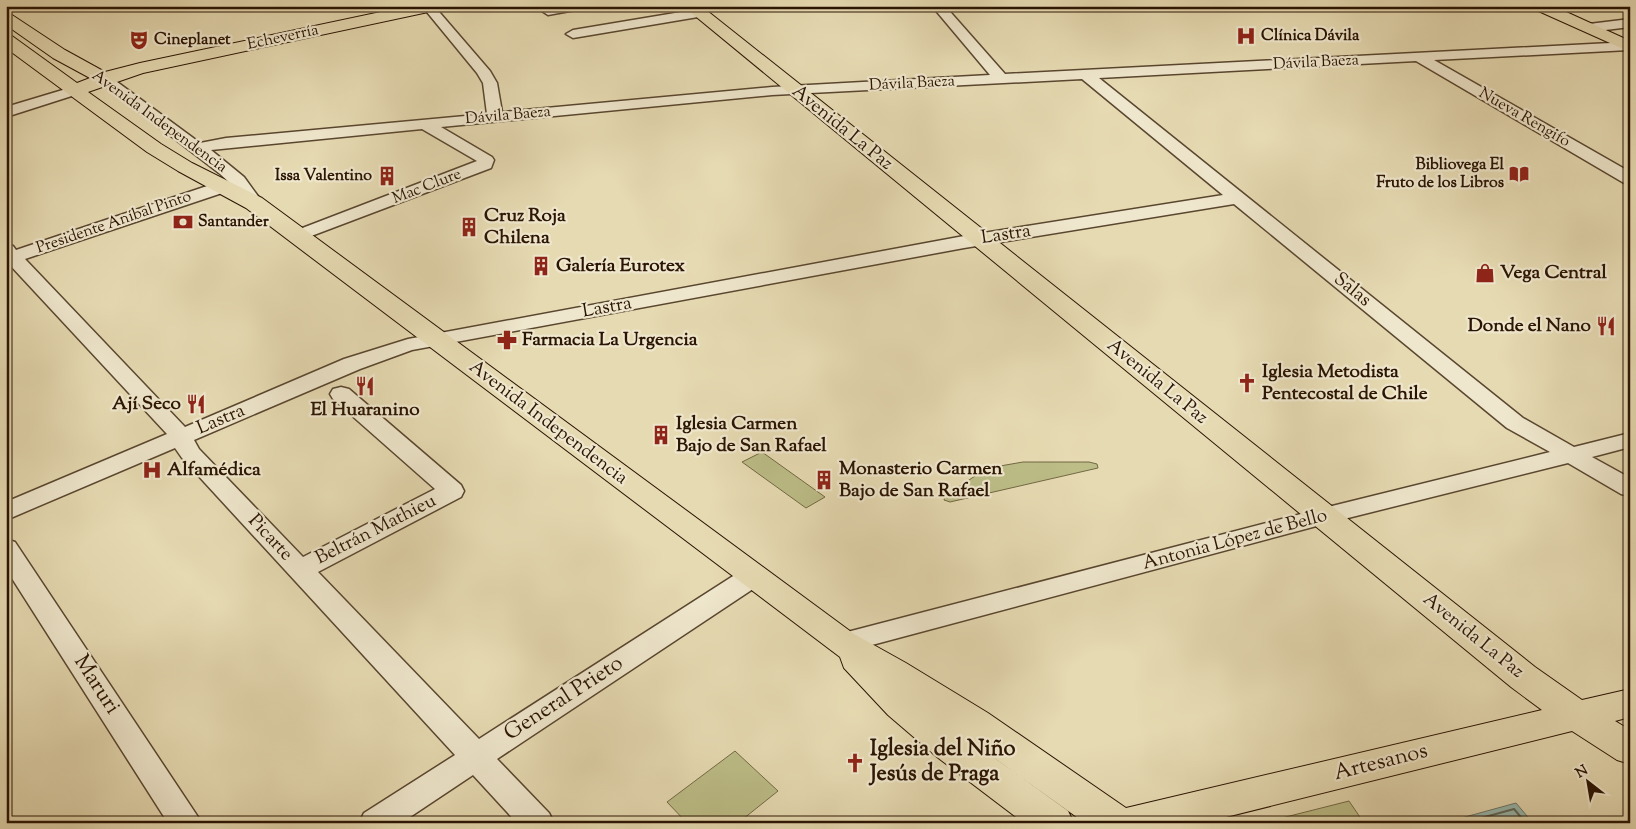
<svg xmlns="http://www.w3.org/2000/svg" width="1636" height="829" font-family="'Sorts Mill Goudy',serif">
  <rect width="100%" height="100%" fill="#e6dab2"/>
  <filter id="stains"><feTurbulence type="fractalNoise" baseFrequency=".004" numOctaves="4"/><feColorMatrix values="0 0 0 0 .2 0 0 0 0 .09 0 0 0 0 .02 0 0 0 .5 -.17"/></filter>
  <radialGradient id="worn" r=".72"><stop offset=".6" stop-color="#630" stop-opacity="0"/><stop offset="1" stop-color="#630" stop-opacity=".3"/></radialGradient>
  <!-- green -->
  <path fill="#bcbd87" stroke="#736845" d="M762,452L825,497L806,508L742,462Z
    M1023,462H1089L1097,464L1098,468L950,502L944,500L945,496L981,472L1000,466Z
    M735,751L778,791L738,823H687L667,802Z
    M1349,801L1364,823H1262Z"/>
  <!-- water -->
  <path fill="#97bab1" stroke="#6b786b" d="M1516,803L1533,823H1456L1454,820Z"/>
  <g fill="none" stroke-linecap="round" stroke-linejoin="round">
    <!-- shore -->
    <path stroke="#60675a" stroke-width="2" d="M1463,823L1514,809L1526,823"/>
    <defs>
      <path id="minor" d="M422,6H434L490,71L497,83L502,112L772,87L990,75L932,6H945L1005,74L1630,42L1629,50L1434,60L1630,172V184L1624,183L1416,61L1099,78L1523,418L1574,447L1630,433V447L1592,457L1630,478V496L1621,494L1568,463L1324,524L842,653L832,650L828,643L832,636L1324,508L1550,452L1507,428L1234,204L964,248L412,350L360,369L194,440L199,449L303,557L435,489L333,399L330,394L333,389L341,387L349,389L461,485L464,491L461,497L318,572L479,739L744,569L753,567L762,569L766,576L762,583L497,759L549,813L554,823H517L473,775L401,823H359L364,813L455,755L182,458L175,448L6,520V502L167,434L9,264L6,265V244L13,246L16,250L216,183L222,182L228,183L231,187L228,191L25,259L185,427L344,359L408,339L964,236L1223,195L1082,79L772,95L441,127L492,157L494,160L491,168L298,241L292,240L289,236L292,232L477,161L422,129L211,150L244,177L263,203L260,207L254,208L248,207L232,185L219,173L97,79L99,76H109L200,143L226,138L487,114L483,83L477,73Z
        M553,6H582L581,9L548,15L542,11L543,8Z
        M699,9L705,13L704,16L573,38L566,34L573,30Z
        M1630,19V27L1589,32L1582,28L1589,24Z
        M76,86L81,87L83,90L81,93L6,117V107Z
        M6,539L15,542L202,823H168L6,569Z"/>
      <path id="major" d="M409,6H441L439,9L433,11L143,73L88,92L161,144L192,163L262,198L854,634L906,663L988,713L1126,808L1542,710L1511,687L683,6H701L1535,667L1582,700L1630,689V717L1615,721L1630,730V764L1617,760L1572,731L1202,823H1085L947,724L1068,811L1074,823H1024L937,757L888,715L844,668L840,657L246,208L178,171L147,152L6,48V35L12,36L77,83L90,78L53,58L6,25V13L12,15L65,50L105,72L140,63Z
        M1532,6H1553L1630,41V52L1534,9Z"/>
    </defs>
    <!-- minor casing -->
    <use href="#minor" stroke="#59462f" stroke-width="3"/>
    <!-- major casing -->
    <use href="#major" stroke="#2a1403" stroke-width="2"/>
    <!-- minor -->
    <use href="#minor" fill="#efe7cd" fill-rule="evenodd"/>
    <!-- major -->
    <use href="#major" fill="#e6dab2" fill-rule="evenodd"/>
  </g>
  <!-- icons -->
  <defs>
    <symbol id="hospital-bare" viewBox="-9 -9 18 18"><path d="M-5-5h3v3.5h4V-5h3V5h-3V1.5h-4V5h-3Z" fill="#8f2418" stroke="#efe7cd" stroke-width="2.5" paint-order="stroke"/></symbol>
    <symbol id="theatre-bare" viewBox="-9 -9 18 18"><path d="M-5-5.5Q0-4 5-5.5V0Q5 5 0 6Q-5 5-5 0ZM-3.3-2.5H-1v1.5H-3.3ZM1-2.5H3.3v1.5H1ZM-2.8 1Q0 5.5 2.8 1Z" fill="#8f2418" stroke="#efe7cd" stroke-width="2.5" paint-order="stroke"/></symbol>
    <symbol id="library-bare" viewBox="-9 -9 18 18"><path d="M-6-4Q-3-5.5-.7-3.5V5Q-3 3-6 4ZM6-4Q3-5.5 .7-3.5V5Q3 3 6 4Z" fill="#8f2418" stroke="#efe7cd" stroke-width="2.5" paint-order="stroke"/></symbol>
    <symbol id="building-bare" viewBox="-9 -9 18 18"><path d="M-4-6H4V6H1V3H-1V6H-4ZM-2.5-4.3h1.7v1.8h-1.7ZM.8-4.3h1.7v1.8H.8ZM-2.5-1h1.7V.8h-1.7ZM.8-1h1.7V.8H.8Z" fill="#8f2418" stroke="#efe7cd" stroke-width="2.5" paint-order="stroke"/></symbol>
    <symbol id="bank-bare" viewBox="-9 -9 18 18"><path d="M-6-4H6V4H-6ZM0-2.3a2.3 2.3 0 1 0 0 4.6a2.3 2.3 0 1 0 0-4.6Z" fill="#8f2418" stroke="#efe7cd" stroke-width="2.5" paint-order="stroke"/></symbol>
    <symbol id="shop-bare" viewBox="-9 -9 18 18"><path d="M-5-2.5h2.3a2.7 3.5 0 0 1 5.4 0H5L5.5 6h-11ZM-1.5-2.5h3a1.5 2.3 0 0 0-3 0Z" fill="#8f2418" stroke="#efe7cd" stroke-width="2.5" paint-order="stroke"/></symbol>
    <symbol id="restaurant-bare" viewBox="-9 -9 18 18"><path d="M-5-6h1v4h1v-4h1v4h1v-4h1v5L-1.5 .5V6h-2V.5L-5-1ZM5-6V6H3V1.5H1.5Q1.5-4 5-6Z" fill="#8f2418" stroke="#efe7cd" stroke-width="2.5" paint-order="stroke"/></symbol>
    <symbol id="pharmacy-bare" viewBox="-9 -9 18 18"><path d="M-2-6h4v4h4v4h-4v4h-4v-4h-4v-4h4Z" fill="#8f2418" stroke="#efe7cd" stroke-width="2.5" paint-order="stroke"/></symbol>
    <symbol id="church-bare" viewBox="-9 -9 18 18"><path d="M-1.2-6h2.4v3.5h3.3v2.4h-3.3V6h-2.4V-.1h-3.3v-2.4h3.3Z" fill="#8f2418" stroke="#efe7cd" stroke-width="2.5" paint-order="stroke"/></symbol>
  </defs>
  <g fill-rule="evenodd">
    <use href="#hospital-bare" x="1232" y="22" width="28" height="28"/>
    <use href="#theatre-bare" x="125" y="26" width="28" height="28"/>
    <use href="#library-bare" x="1505" y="160" width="28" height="28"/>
    <use href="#building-bare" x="373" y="162" width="28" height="28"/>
    <use href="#bank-bare" x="169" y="208" width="28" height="28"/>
    <use href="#building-bare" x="455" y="213" width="28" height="28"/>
    <use href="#building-bare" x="527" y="252" width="28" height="28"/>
    <use href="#shop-bare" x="1471" y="259" width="28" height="28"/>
    <use href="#restaurant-bare" x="1592" y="312" width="28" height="28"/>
    <use href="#pharmacy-bare" x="493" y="326" width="28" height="28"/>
    <use href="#church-bare" x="1233" y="369" width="28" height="28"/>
    <use href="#restaurant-bare" x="351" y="372" width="28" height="28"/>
    <use href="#restaurant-bare" x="182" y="390" width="28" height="28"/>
    <use href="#building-bare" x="647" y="421" width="28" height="28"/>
    <use href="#hospital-bare" x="138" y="456" width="28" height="28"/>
    <use href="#building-bare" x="810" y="466" width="28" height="28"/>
    <use href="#church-bare" x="841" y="749" width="28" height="28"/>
  </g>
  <g text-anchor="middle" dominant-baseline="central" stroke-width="4.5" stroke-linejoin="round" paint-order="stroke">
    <!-- far-poi labels -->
    <g font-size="16" font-weight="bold" fill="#2a1403" stroke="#efe7cd" text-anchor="start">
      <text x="1261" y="36">Clínica Dávila</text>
      <text x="154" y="40">Cineplanet</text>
      <text x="1504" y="165" text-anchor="end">Bibliovega El<tspan x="1504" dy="18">Fruto de los Libros</tspan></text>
      <text x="372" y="176" text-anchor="end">Issa Valentino</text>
      <text x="198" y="222">Santander</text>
    </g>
    <!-- far-street labels -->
    <g font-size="16" fill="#2a1403" stroke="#efe7cd">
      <text transform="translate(283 38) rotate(-12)">Echeverría</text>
      <text transform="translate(1316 63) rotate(-3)">Dávila Baeza</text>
      <text transform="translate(912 84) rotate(-3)">Dávila Baeza</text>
      <text transform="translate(508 116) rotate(-5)">Dávila Baeza</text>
      <text transform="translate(1524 118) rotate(30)">Nueva Rengifo</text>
      <text transform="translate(159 122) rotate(36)">Avenida Independencia</text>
      <text transform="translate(427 187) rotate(-21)">Mac Clure</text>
      <text transform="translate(114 223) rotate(-19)">Presidente Aníbal Pinto</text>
    </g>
    <!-- street labels -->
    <g font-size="19" fill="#2a1403" stroke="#efe7cd">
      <text transform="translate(842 128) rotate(39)">Avenida La Paz</text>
      <text transform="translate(1006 235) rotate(-9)">Lastra</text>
      <text transform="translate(1352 290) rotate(39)">Salas</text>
      <text transform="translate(607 308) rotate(-10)">Lastra</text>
      <text transform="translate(1157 382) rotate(39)">Avenida La Paz</text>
      <text transform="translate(221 420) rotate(-23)">Lastra</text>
      <text transform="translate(548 423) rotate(37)">Avenida Independencia</text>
      <text transform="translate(376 530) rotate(-27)">Beltrán Mathieu</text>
      <text transform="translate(270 538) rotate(47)">Picarte</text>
      <text transform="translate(1235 540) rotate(-15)">Antonia López de Bello</text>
      <text transform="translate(1473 636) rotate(39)">Avenida La Paz</text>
    </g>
    <!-- poi labels -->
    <g font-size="19" font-weight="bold" fill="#2a1403" stroke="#efe7cd" text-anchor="start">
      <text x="484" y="216">Cruz Roja<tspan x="484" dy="22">Chilena</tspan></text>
      <text x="556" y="266">Galería Eurotex</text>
      <text x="1500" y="273">Vega Central</text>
      <text x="1591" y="326" text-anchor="end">Donde el Nano</text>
      <text x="522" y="340">Farmacia La Urgencia</text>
      <text x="1262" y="372">Iglesia Metodista<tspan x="1262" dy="22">Pentecostal de Chile</tspan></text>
      <text x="181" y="404" text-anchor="end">Ají Seco</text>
      <text x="365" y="410" text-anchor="middle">El Huaranino</text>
      <text x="676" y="424">Iglesia Carmen<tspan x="676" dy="22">Bajo de San Rafael</tspan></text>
      <text x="839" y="469">Monasterio Carmen<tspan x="839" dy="22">Bajo de San Rafael</tspan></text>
      <text x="167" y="470">Alfamédica</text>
    </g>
    <!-- near-street labels -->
    <g font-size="22" fill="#2a1403" stroke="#efe7cd">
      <text transform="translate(96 685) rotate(57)">Maruri</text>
      <text transform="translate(564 699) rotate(-33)">General Prieto</text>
      <text transform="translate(1381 763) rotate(-14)">Artesanos</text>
    </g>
    <!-- near-poi labels -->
    <g font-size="22" font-weight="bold" fill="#2a1403" stroke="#efe7cd" text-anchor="start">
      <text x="870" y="750">Iglesia del Niño<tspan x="870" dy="25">Jesús de Praga</tspan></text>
    </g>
  </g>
  <!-- margin -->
  <rect width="1636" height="829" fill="none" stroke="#e6dab2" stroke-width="25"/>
  <rect x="8" y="8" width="1621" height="814" fill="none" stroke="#2a1403" stroke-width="2.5"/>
  <rect x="12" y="12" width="1611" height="804" fill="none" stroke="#2a1403"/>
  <!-- north arrow -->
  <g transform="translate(1588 782) rotate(329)" stroke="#efe7cd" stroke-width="4" paint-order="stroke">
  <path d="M0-4L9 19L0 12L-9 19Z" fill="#2a1403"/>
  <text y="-8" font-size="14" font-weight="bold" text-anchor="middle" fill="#2a1403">N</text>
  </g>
  <rect width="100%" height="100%" filter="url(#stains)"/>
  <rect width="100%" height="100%" fill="url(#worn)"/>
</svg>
